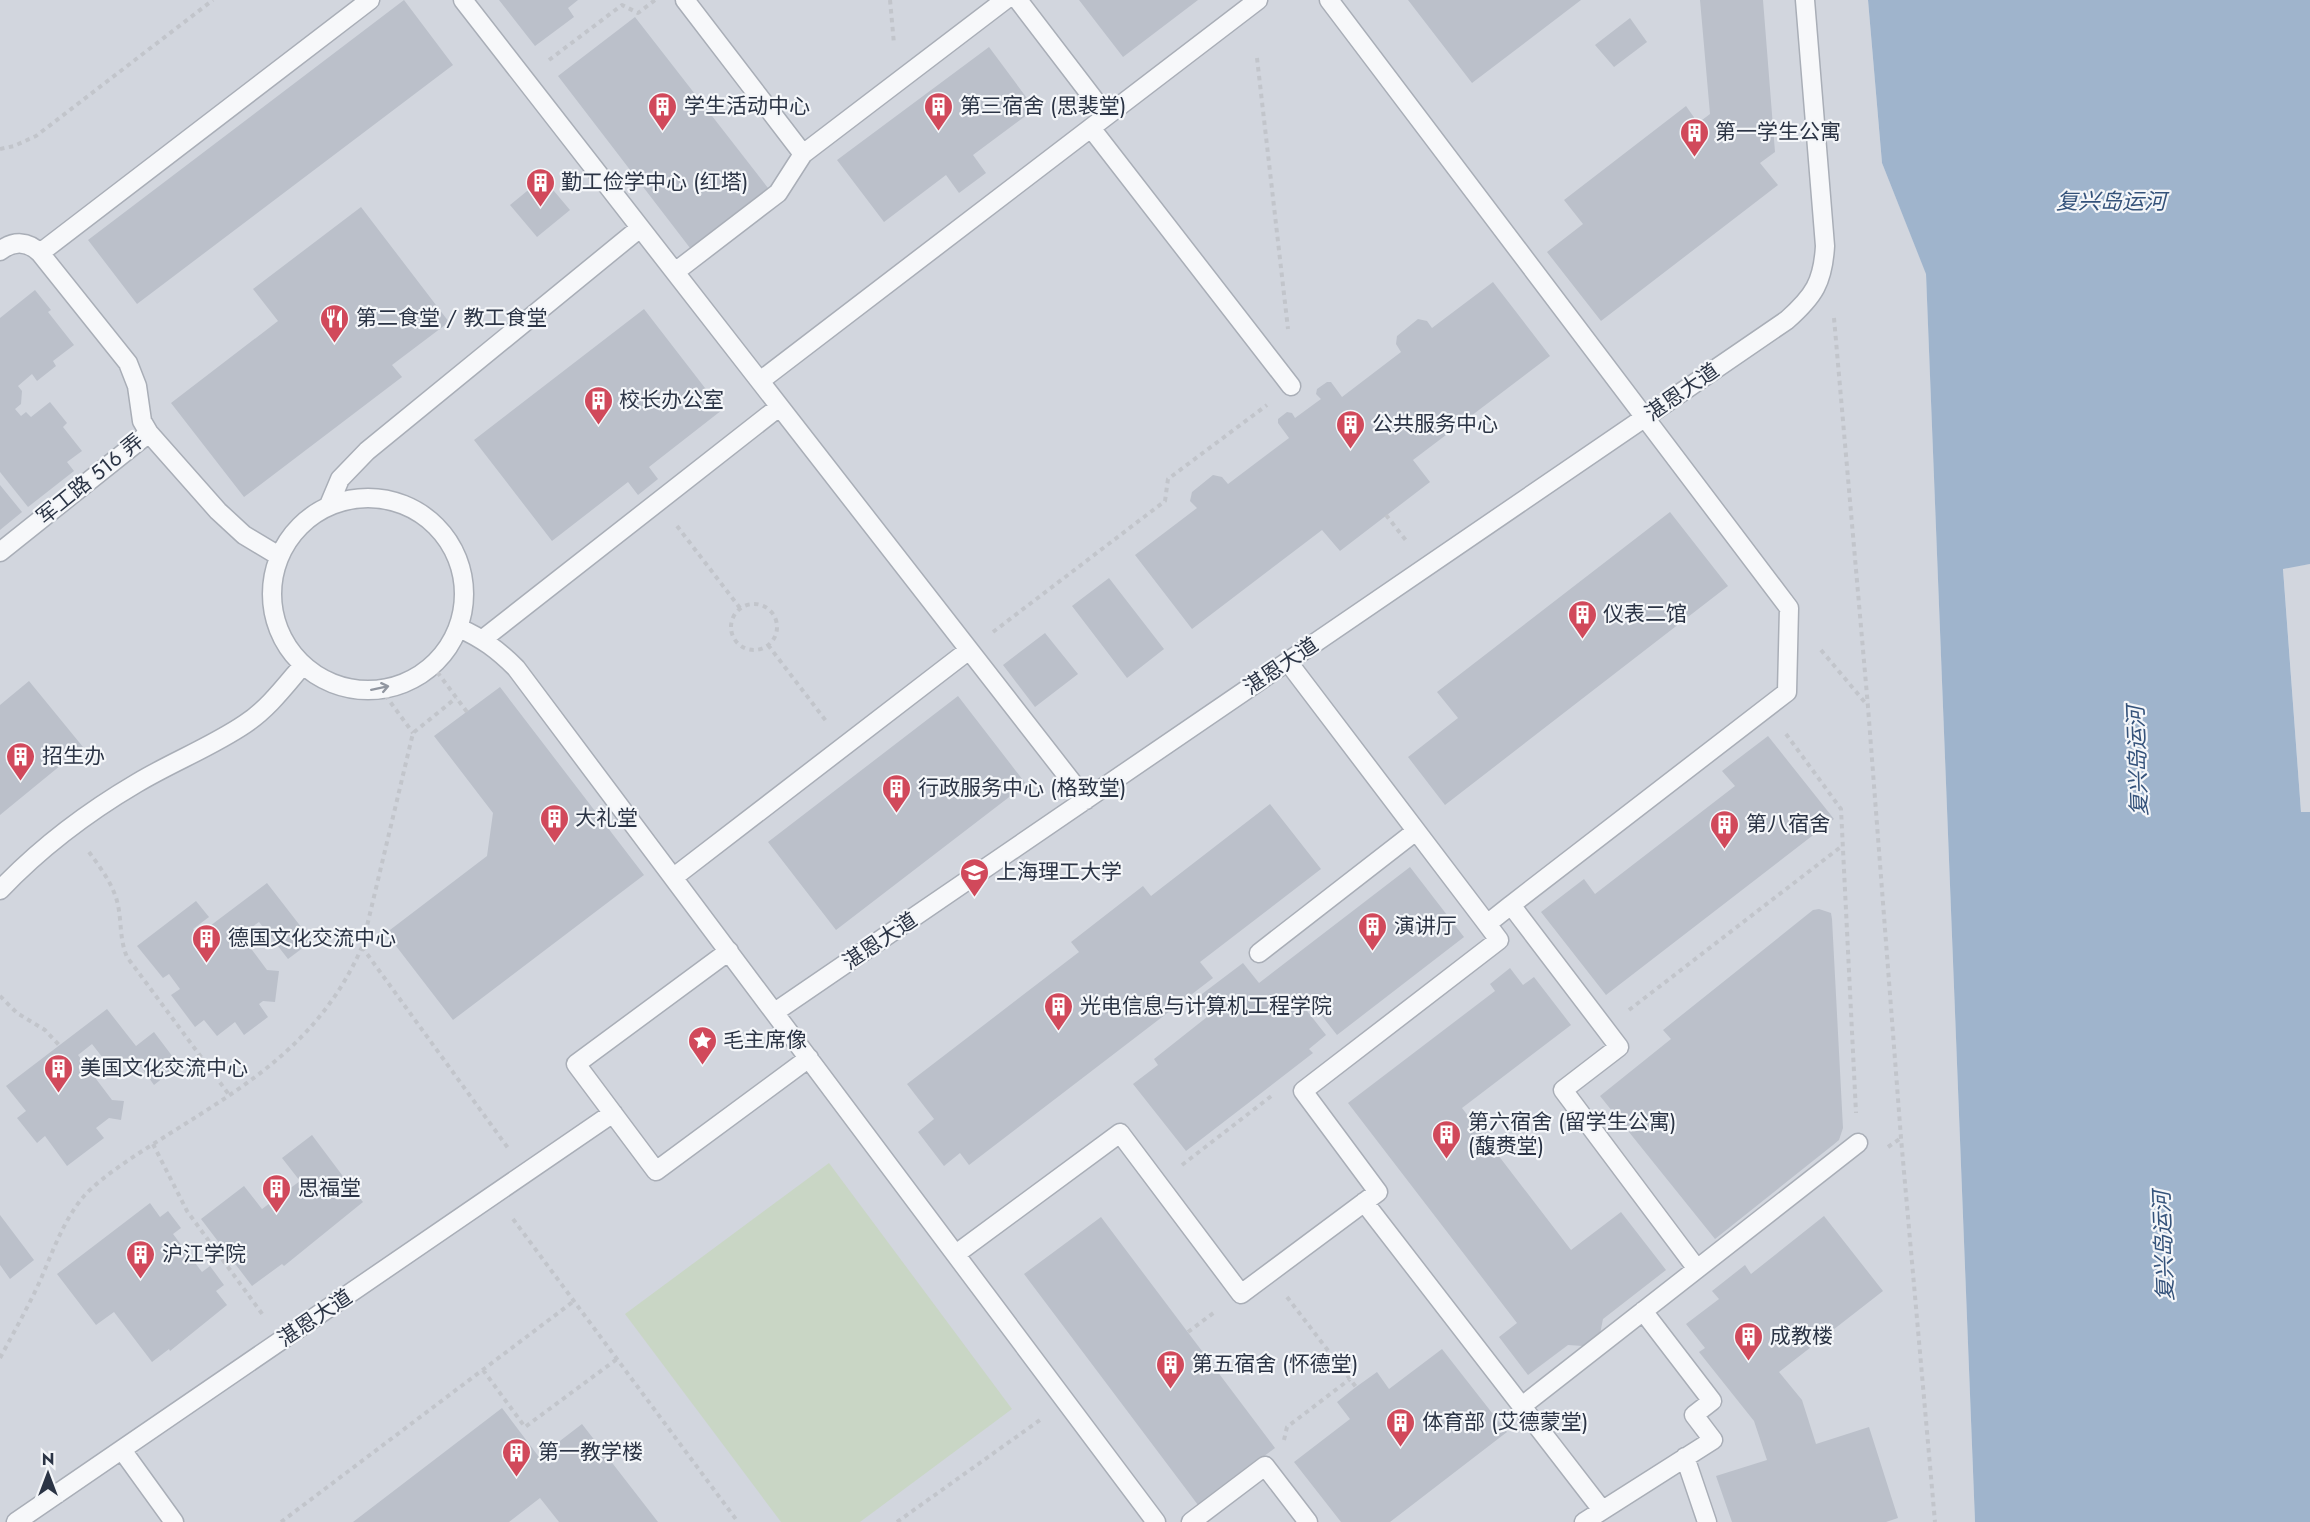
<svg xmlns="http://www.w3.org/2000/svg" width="2310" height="1522" font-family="Jost,'Noto Sans SC',sans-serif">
  <rect width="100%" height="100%" fill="#e4e7ec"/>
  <!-- built -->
  <path fill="#d2d6de" d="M0,0H1868L1882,163L1926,273L1975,1522H0Z
    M2310,564V812H2301L2283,568Z"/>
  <!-- green -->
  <path fill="#c9d6c5" d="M829,1163L1012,1409L860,1522H781L625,1314Z"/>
  <!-- water -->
  <path fill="#9fb4cc" d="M1868,0H2310V564L2283,569L2301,812H2310V1522H1975L1926,274L1882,163Z"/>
  <!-- building -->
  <path fill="#bbc0ca" d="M404,0L453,65L137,304L88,240Z
    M499,0H578L568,8L574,17L535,46Z
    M1079,0H1198L1123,57Z
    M1408,0H1581L1472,83Z
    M1700,0H1763L1775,152L1760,163L1778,185L1601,321L1547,252L1583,224L1564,200L1686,106L1698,123L1710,114Z
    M635,17L768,188L690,248L558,76Z
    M1630,18L1647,42L1614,67L1595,45Z
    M989,47L1035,109L973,155L986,173L959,193L946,175L884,222L837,160Z
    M543,178L570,210L537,237L510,205Z
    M361,207L449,322L392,365L402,377L244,497L171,403L278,321L253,289Z
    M1493,282L1550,356L1413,460L1430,482L1340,551L1322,530L1192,629L1135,555L1197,508L1190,501L1192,492L1213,475L1222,477L1228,484L1289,438L1278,423V419L1287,412L1292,413L1295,418L1321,399L1316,394L1317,389L1327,382H1331L1342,397L1401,352L1396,344L1397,336L1418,319L1427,321L1432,328Z
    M35,290L51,310L48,312L74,345L53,361L56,366L37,381L32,374L18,386L22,391L21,404L15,409L21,416L26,412L31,417L50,402L67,423L63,427L82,451L67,462L74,471L28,507L0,472V318Z
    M644,309L722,410L649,467L658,479L638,495L628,482L552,541L474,440Z
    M0,485L22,512L0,530Z
    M1670,512L1728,586L1445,805L1408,757L1458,718L1437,692Z
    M1109,578L1164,649L1127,678L1072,606Z
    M1045,633L1078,674L1035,707L1003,665Z
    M29,681L83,747L0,815V705Z
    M500,687L644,875L453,1020L386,933L487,856L493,813L434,736Z
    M958,696L1026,784L836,930L768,842Z
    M1768,736L1834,819L1606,995L1541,912L1584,879L1595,894L1735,786L1722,771Z
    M1270,804L1321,869L1200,962L1213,978L969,1165L960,1153L944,1166L918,1132L934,1119L907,1084L1079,952L1071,942L1143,886L1151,896Z
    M1410,867L1464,937L1337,1035L1307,997L1300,1002L1326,1035L1309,1049L1313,1053L1186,1151L1133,1084L1158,1065L1154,1059L1207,1017L1194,1000L1243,963L1259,983Z
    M267,883L312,941L288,959L259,922L241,935L267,970L279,971L275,1002L263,1001L259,1004L268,1017L244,1035L235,1022L217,1036L204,1020L195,1027L171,995L180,989L169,974L163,978L137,946L196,901L209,917L193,929L198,935Z
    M1819,909L1831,913L1832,919L1843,1128L1839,1140L1833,1145L1715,1239L1600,1096L1671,1039L1663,1030L1813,910Z
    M1510,968L1523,985L1534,977L1571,1025L1462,1108L1571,1250L1621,1212L1666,1270L1603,1319L1600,1334L1583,1346L1568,1345L1528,1375L1499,1337L1517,1323L1348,1103L1495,991L1490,984Z
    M107,1009L136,1046L154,1032L179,1065L154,1085L133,1056L113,1071L92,1044L78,1055L112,1100L124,1101L121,1120L109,1118L96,1128L104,1138L67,1166L45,1136L37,1143L17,1118L26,1111L6,1086Z
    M312,1135L345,1179L352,1178L360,1189L357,1195L363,1202L284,1266L282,1264L252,1286L201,1219L244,1186L262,1209L300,1181L282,1158Z
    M150,1203L160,1217L168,1211L181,1228L173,1234L202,1272L210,1266L224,1285L216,1291L227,1305L170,1351L169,1349L152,1362L114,1312L96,1325L57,1274Z
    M0,1215L34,1260L10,1279L0,1265Z
    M1824,1216L1883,1291L1779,1372L1802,1400L1816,1444L1869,1427L1898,1518L1886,1522H1732L1716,1476L1767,1460L1754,1421L1699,1352L1705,1348L1686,1324L1719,1299L1712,1291L1745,1265L1751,1274Z
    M1101,1217L1275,1448L1198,1505L1024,1274Z
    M1442,1349L1507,1432L1390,1522H1341L1294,1462L1350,1419L1337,1402L1356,1387L1377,1372L1389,1389Z
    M502,1408L539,1457L582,1424L658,1522H559L540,1498L509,1522H353Z"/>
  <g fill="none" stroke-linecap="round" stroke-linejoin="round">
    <defs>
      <path id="service" d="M463,0L1086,800
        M685,0L803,154
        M1018,0L1106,115
        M1329,0L1789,608L1787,692L1511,905
        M1091,128L1291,386
        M0,251C14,240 28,241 40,253L128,363L137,386L142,421L149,433L218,511L244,535L279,556
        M40,253L370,0
        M675,272L778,193L803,154L1005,0
        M760,381L1258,0
        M272 594a96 96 0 1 1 192 0a96 96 0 1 1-192 0Z
        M329,505L340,479L367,451L640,228
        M0,552L149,433
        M459,628C482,638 498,650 516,668L1156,1522
        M483,639L779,407
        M1288,662L1487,924L1511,905L1619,1047L1563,1090L1697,1269
        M674,877L969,650
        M0,890C41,847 86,813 137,783C172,762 211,747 245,724C268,709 285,686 303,665
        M729,951L576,1064L656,1171L809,1058
        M1259,953L1416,831
        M775,1012L1644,418L1787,320C1814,296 1823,282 1825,246L1805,0
        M1364,1202L1602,1510
        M956,1254L1120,1133L1241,1294L1378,1192L1303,1091L1499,940L1487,924
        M1522,1406L1858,1143
        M122,1450L174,1522
        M1685,1457L1707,1522
        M16,1522L613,1113
        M1191,1522L1265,1466L1308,1522
        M1584,1522L1713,1440L1694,1415L1712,1401L1643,1311"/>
    </defs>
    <!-- service casing -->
    <use href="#service" stroke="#a9aeb7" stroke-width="21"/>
    <!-- path -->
    <path stroke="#c2c5cb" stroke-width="4" stroke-dasharray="4.5 4.5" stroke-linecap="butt" d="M890,0L894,44
      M1257,58L1288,329
      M549,60L622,5L638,13L655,0
      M0,149L14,146L36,136L213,0
      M1834,318L1868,707L1901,1138L1935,1522
      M1386,515L1408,543
      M677,526L740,608
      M731 627a23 23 0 1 1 46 0a23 23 0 1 1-46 0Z
      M993,632L1165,501L1168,479L1267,405
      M768,645L826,721
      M1821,650L1868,706
      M432,665L467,712
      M380,688L413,733
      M1786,734L1841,809L1856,1113
      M89,852C100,867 112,883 117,901C122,920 119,938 127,957L230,1096
      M362,947L508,1148
      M0,996L17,1013L45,1030L59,1045
      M1629,1010L1842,846
      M153,1144L187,1211L263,1315
      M1888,1147L1901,1138
      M1182,1165L1274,1094
      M513,1219L738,1522
      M1287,1297L1356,1387
      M1188,1332L1216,1311
      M0,1358C14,1332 28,1307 40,1281C53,1251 63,1221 84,1196C104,1174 144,1150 169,1134C252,1082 321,1040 362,947L413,733L456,698
      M483,1370L525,1427L617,1359
      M1284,1440L1287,1427L1350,1379
      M281,1522L574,1301
      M897,1522L1040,1420"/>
    <!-- service -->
    <use href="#service" stroke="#f7f8fa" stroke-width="18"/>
  </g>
  <!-- one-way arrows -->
  <defs><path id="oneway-shaft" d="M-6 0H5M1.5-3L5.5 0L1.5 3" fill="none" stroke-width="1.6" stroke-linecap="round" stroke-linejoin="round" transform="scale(1.5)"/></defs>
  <use stroke="#9196a0" href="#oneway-shaft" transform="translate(380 688) rotate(-12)"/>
  <!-- icons -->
  <defs>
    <symbol id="building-pin" viewBox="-11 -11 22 30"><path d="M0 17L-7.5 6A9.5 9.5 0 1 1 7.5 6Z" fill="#d1495b" stroke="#f4f6f9"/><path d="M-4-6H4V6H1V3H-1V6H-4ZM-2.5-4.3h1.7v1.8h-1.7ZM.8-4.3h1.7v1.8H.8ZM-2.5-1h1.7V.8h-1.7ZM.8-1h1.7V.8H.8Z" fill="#fff"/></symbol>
    <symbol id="restaurant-pin" viewBox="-11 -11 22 30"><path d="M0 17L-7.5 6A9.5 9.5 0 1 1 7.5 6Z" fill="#d1495b" stroke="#f4f6f9"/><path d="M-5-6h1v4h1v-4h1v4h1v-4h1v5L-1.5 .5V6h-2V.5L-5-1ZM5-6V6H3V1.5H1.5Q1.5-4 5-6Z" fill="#fff"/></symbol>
    <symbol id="university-pin" viewBox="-11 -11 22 30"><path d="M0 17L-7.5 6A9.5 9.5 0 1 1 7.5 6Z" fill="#d1495b" stroke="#f4f6f9"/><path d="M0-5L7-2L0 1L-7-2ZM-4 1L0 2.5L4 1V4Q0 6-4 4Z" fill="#fff"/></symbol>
    <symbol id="sight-pin" viewBox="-11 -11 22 30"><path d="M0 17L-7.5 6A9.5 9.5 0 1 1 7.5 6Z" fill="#d1495b" stroke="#f4f6f9"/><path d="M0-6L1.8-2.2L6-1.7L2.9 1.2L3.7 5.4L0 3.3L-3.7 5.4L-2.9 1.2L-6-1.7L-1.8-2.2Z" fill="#fff"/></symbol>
  </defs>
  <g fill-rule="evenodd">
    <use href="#building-pin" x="646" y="90" width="33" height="45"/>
    <use href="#building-pin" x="922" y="90" width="33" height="45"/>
    <use href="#building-pin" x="1678" y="116" width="33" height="45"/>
    <use href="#building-pin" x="524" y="166" width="33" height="45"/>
    <use href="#restaurant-pin" x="318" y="302" width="33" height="45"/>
    <use href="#building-pin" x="582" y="384" width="33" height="45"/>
    <use href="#building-pin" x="1334" y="408" width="33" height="45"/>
    <use href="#building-pin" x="1566" y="598" width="33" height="45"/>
    <use href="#building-pin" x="4" y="740" width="33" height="45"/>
    <use href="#building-pin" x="880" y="772" width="33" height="45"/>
    <use href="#building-pin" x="538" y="802" width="33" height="45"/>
    <use href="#building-pin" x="1708" y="808" width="33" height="45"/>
    <use href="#university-pin" x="958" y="856" width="33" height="45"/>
    <use href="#building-pin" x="1356" y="910" width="33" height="45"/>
    <use href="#building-pin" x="190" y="922" width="33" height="45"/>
    <use href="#building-pin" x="1042" y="990" width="33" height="45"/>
    <use href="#sight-pin" x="686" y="1024" width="33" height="45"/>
    <use href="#building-pin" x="42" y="1052" width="33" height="45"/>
    <use href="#building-pin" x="1430" y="1118" width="33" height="45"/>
    <use href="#building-pin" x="260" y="1172" width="33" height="45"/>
    <use href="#building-pin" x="124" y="1238" width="33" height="45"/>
    <use href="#building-pin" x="1732" y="1320" width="33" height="45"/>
    <use href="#building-pin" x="1154" y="1348" width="33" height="45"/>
    <use href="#building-pin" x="1384" y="1406" width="33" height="45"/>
    <use href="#building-pin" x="500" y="1436" width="33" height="45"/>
  </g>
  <g text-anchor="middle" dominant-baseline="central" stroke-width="4.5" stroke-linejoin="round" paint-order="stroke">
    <!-- poi labels -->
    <g font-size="21" fill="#2b3445" stroke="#f4f6f9" text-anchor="start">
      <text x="684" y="106">学生活动中心</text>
      <text x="960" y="106">第三宿舍 (思裴堂)</text>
      <text x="1715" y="132">第一学生公寓</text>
      <text x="561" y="182">勤工俭学中心 (红塔)</text>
      <text x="356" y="318">第二食堂 / 教工食堂</text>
      <text x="619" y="400">校长办公室</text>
      <text x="1372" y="424">公共服务中心</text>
      <text x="1603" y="614">仪表二馆</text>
      <text x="42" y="756">招生办</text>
      <text x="918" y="788">行政服务中心 (格致堂)</text>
      <text x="575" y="818">大礼堂</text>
      <text x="1746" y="824">第八宿舍</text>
      <text x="996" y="872">上海理工大学</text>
      <text x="1394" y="926">演讲厅</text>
      <text x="228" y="938">德国文化交流中心</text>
      <text x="1080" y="1006">光电信息与计算机工程学院</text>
      <text x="723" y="1040">毛主席像</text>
      <text x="80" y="1068">美国文化交流中心</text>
      <text x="1468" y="1122">第六宿舍 (留学生公寓)<tspan x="1468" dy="24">(馥赉堂)</tspan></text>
      <text x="298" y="1188">思福堂</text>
      <text x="162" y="1254">沪江学院</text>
      <text x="1770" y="1336">成教楼</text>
      <text x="1192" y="1364">第五宿舍 (怀德堂)</text>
      <text x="1422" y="1422">体育部 (艾德蒙堂)</text>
      <text x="538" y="1452">第一教学楼</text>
    </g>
    <!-- street labels -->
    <g font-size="21" fill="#2b3445" stroke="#f4f6f9">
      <text transform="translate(1682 392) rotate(-35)">湛恩大道</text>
      <text transform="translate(90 479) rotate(-39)">军工路 516 弄</text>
      <text transform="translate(1281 666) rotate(-34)">湛恩大道</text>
      <text transform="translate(880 941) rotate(-34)">湛恩大道</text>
      <text transform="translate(315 1318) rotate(-34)">湛恩大道</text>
    </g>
    <!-- water labels -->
    <g font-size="22" font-style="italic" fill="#34527a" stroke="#f4f6f9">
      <text x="2111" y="201">复兴岛运河</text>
      <text transform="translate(2137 761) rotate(-92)">复兴岛运河</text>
      <text transform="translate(2163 1246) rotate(-92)">复兴岛运河</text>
    </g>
  </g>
  <!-- north arrow -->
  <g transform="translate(48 1474)" stroke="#f4f6f9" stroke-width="4.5" paint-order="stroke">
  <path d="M0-4.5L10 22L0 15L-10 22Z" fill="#2b3445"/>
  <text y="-9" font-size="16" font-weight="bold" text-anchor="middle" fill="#2b3445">N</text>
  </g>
</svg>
